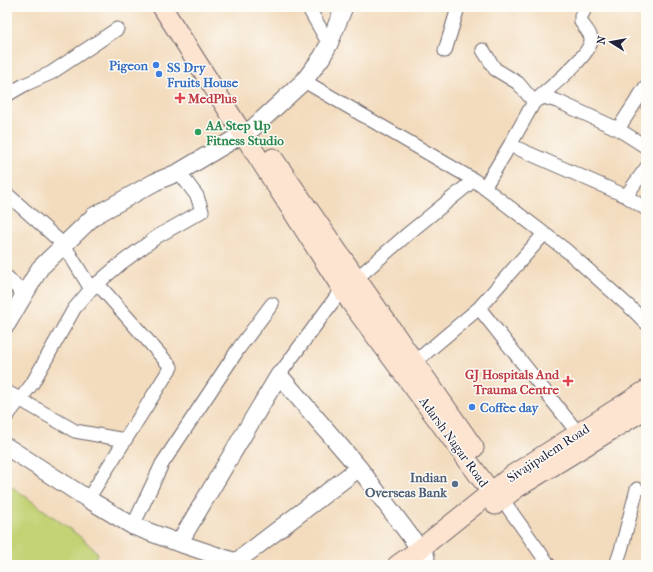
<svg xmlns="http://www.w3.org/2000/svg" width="653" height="572" font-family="'IM FELL French Canon',serif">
  <rect width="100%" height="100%" fill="#fdfcf7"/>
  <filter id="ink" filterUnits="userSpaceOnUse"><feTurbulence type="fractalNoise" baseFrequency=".025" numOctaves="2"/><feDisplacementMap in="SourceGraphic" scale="8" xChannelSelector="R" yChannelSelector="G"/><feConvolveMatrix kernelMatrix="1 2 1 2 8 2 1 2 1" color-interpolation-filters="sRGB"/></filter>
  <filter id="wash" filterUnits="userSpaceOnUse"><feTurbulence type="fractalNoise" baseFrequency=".012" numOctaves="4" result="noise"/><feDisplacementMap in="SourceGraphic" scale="16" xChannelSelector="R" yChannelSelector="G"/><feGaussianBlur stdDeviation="0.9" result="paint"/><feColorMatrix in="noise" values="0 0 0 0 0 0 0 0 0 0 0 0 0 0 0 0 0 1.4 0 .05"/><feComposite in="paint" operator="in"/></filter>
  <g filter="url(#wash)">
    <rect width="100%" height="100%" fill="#f3dcbe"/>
    <!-- green -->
    <path fill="#c3d274" stroke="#727a58" d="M7,483L78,535L98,553L92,565H7Z"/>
  </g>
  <g filter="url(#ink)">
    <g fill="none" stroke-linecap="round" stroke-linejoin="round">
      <defs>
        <path id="minor" d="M308,7L329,44
          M483,50L495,69L518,83L534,102C547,90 589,57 591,41C592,34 584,27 581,22V16L586,7
          M445,51L457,11L455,7
          M304,81L474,180L567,251L633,310L646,323
          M7,95L24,85L51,73L117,29
          M618,129L646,86
          M510,145L626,196
          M646,168L626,196L646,209
          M484,188L510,145L534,102L544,97L557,101L618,129L646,147
          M7,194L64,245L91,289
          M7,277L24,295
          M479,308L578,433
          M415,362L479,308L544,234
          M279,375L342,289L357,278L410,232L474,180
          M7,392L75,431L125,440
          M7,416L32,384L74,309L91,289L120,264L158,236L202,211L197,196L179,172
          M88,499L171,367L97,283
          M502,499L549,565
          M133,526L162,464L239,348L272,304
          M616,565L621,550L637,489"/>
        <path id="tertiary" d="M7,324L40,268L94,216L155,182L179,172L253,128L304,81L322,57L329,44L344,7
          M7,447L88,499L133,526L179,543L236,562L359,468
          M179,543L279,375L359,468L426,557"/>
        <path id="secondary" d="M162,7L351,303L491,492L502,499
          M273,158L474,448
          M495,505L517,488L646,409
          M397,565L420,549L500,485L512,475L646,390"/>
      </defs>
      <!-- minor casing -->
      <use href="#minor" stroke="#6b6369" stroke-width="15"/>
      <!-- tertiary casing -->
      <use href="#tertiary" stroke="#6b6369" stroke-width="19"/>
      <!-- secondary casing -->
      <use href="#secondary" stroke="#6b6369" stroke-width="21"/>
      <!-- minor -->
      <use href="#minor" stroke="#fff" stroke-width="13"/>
      <!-- tertiary -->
      <use href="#tertiary" stroke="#fff" stroke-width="17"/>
      <!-- secondary -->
      <use href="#secondary" stroke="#fde4d0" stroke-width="19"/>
    </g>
  </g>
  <!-- markers -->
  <g fill="#3f7fe0" stroke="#fdfcf7" stroke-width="1.5">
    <circle cx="156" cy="65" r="4"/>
    <circle cx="159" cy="74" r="4"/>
    <circle cx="472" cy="407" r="4"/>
  </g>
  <g fill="#e0444e" stroke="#fdfcf7" stroke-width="1.5">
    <path d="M178 92h4v4h4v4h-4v4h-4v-4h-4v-4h4z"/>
    <path d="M566 375h4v4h4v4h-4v4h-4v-4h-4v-4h4z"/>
  </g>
  <circle fill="#2e9e5b" stroke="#fdfcf7" stroke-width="1.5" cx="198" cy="132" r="4"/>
  <circle fill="#5c6f8a" stroke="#fdfcf7" stroke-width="1.5" cx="455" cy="484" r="4"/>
  <g text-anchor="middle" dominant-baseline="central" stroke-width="3" stroke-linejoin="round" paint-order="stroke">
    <!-- shop labels -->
    <g font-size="13" font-weight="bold" fill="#366cbe" stroke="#fdfcf7" text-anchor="start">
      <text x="148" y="65" text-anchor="end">Pigeon</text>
      <text x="167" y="67">SS Dry<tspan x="167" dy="15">Fruits House</tspan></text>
      <text x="480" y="407">Coffee day</text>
    </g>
    <!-- health labels -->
    <g font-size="13" font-weight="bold" fill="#be3a42" stroke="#fdfcf7" text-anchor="start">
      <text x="188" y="98">MedPlus</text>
      <text x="559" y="374" text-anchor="end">GJ Hospitals And<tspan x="559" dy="15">Trauma Centre</tspan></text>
    </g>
    <!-- leisure labels -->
    <g font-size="13" font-weight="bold" fill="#27864d" stroke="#fdfcf7" text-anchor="start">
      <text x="206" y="125">AA Step Up<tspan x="206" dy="15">Fitness Studio</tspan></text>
    </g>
    <!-- street labels -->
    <g font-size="13" fill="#22223b" stroke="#fdfcf7">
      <text transform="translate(454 442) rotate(54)">Adarsh Nagar Road</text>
      <text transform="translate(548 453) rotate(-33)">Sivajipalem Road</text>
    </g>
    <!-- service labels -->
    <g font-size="13" font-weight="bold" fill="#4e5e75" stroke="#fdfcf7" text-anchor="end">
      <text x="447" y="477">Indian<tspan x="447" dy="15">Overseas Bank</tspan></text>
    </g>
  </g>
  <!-- margin -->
  <rect width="653" height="572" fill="none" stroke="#fdfcf7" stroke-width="24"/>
  <!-- north arrow -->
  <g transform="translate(611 42) rotate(281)" stroke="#fdfcf7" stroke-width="3" paint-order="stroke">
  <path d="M0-3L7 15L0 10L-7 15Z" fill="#22223b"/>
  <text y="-6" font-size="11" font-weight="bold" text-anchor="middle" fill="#22223b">N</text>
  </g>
</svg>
